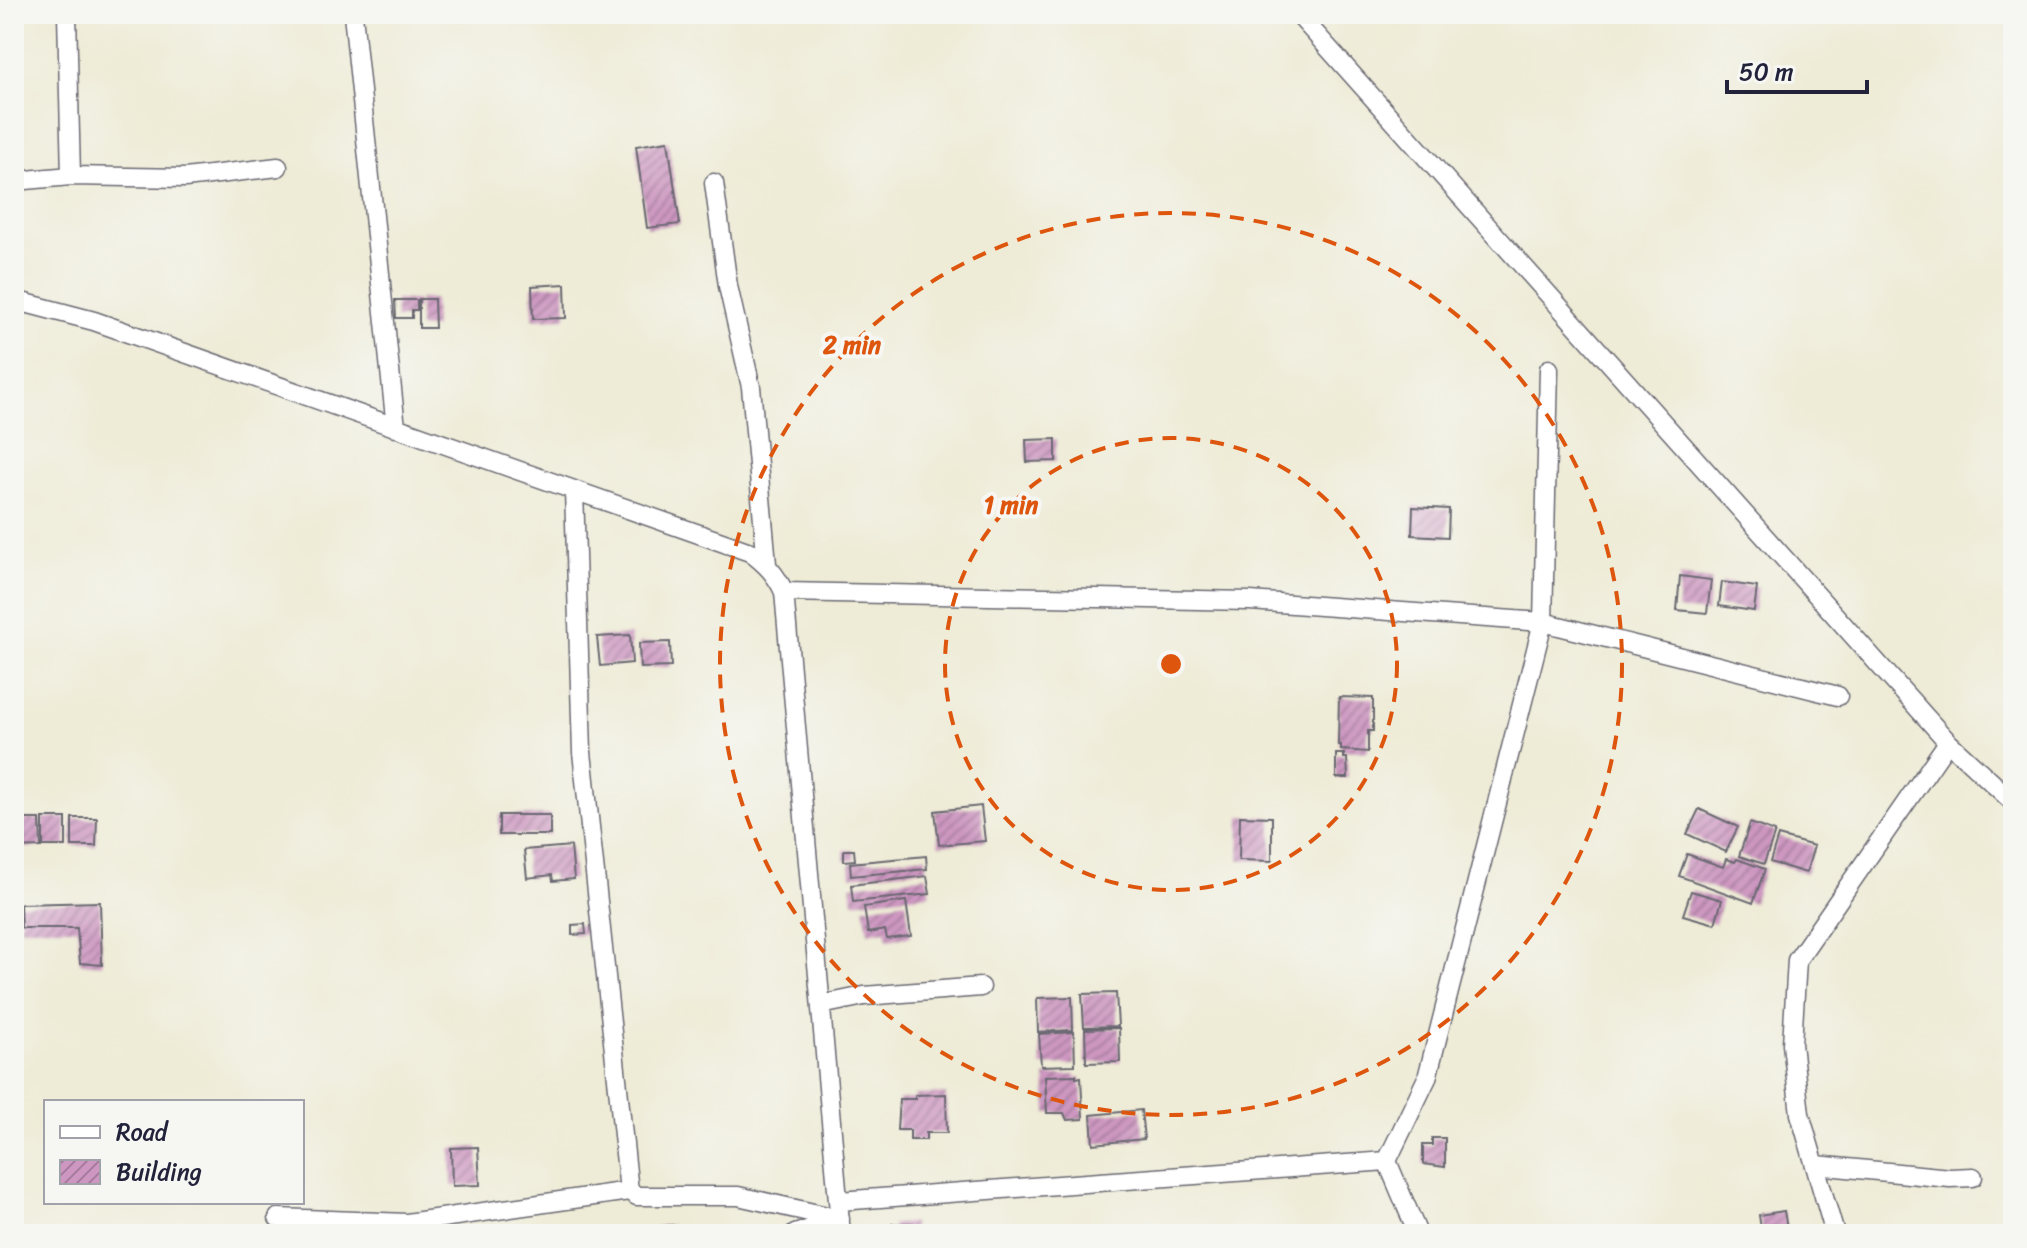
<svg xmlns="http://www.w3.org/2000/svg" width="2027" height="1248" font-family="Sriracha,sans-serif">
  <defs>
    <pattern id="building-hatch" width="6" height="6" patternUnits="userSpaceOnUse" patternTransform="scale(2)"><rect width="6" height="6" fill="#cd97c1"/><path d="M-1 1l2-2M0 6l6-6M5 7l2-2" fill="none" stroke="#a67b9e"/></pattern>
  </defs>
  <rect width="100%" height="100%" fill="#f6f6f2"/>
  <filter id="ink" filterUnits="userSpaceOnUse"><feTurbulence type="fractalNoise" baseFrequency=".0125" numOctaves="2"/><feDisplacementMap in="SourceGraphic" scale="16" xChannelSelector="R" yChannelSelector="G"/><feConvolveMatrix kernelMatrix="1 2 1 2 8 2 1 2 1" color-interpolation-filters="sRGB"/></filter>
  <filter id="wash" filterUnits="userSpaceOnUse"><feTurbulence type="fractalNoise" baseFrequency=".006" numOctaves="4" result="noise"/><feDisplacementMap in="SourceGraphic" scale="32" xChannelSelector="R" yChannelSelector="G"/><feGaussianBlur stdDeviation="1.8" result="paint"/><feColorMatrix in="noise" values="0 0 0 0 0 0 0 0 0 0 0 0 0 0 0 0 0 1.4 0 .05"/><feComposite in="paint" operator="in"/></filter>
  <g filter="url(#wash)">
    <rect width="100%" height="100%" fill="#eeebd6"/>
    <g id="blocks">
      <!-- building -->
      <path fill="url(#building-hatch)" d="M668,141L680,224L647,228L636,146Z
        M565,284L566,318L533,319L532,286Z
        M419,299H434L435,328H419Z
        M395,300H417V310H412V318H396Z
        M1056,439V461L1027,462L1026,440Z
        M1413,507L1449,509L1448,537L1412,535Z
        M1680,576L1711,580L1707,613L1677,610Z
        M1722,582L1757,587L1754,611L1719,606Z
        M630,635L632,663L600,666L597,637Z
        M670,642L671,667L640,668L639,643Z
        M1339,697L1373,698V731H1368V752L1341,750V745H1338Z
        M1336,754H1344V758H1347L1348,778H1336Z
        M981,806L985,841L939,845L935,811Z
        M1699,809L1738,827L1726,852L1687,834Z
        M499,815H550V835H499Z
        M1240,816L1272,817V861L1239,860Z
        M43,818H66V846H43Z
        M72,818H97L96,846H72Z
        M14,819H40L41,847L14,848Z
        M1750,823L1775,832L1764,864L1739,856Z
        M1778,836L1814,846L1806,873L1770,862Z
        M571,846L574,879L553,881L552,875L527,878L524,850Z
        M844,850H854L855,860L844,861Z
        M1687,854L1723,867L1726,859L1735,862L1737,859L1765,869L1753,903L1679,876Z
        M926,856L927,869L851,876L850,863Z
        M927,876L930,894L853,902L851,885Z
        M1691,891L1722,900L1715,924L1683,915Z
        M906,901L911,936L887,939L885,930L868,933L864,907Z
        M100,902L102,965L80,963L77,928H21L20,904Z
        M585,924L586,934L572,935V925Z
        M1116,993L1118,1026L1084,1027L1082,994Z
        M1072,997L1073,1030L1038,1032L1037,998Z
        M1119,1028L1120,1062L1086,1063L1085,1029Z
        M1074,1032L1075,1065L1041,1066L1039,1034Z
        M1076,1075V1078L1081,1077L1083,1119L1067,1120L1064,1113H1047L1045,1076Z
        M946,1094L947,1133H926V1140H910V1130H897L899,1099H915V1095Z
        M1141,1110L1144,1139L1093,1144L1091,1115Z
        M1432,1138H1445V1167L1423,1164V1145H1432Z
        M478,1147L480,1185L452,1186L451,1148Z
        M1784,1211L1788,1234H1762L1759,1215Z
        M913,1223L914,1233L893,1234L892,1224Z
        M673,1225L674,1234H661L660,1226Z
        M1946,1227L1948,1234H1918V1232Z"/>
    </g>
  </g>
  <g filter="url(#ink)">
    <use href="#blocks" fill-opacity="0" stroke="#696871" stroke-width="2"/>
    <g fill="none" stroke-linecap="round" stroke-linejoin="round">
      <defs>
        <path id="street" d="M67,14L71,176
          M353,14L396,428
          M1298,14L1948,742L2013,802
          M14,181L71,176L185,178L278,167
          M714,183L728,286L751,387L767,564
          M14,300L94,321L750,552C766,564 776,574 784,592L841,1234
          M574,490L582,752L629,1191
          M784,592L1250,601L1543,622L1838,696
          M821,1005L864,996L981,987
          M1387,1161L1418,1234
          M1816,1165L1950,1178L1973,1177
          M839,1201L1387,1161L1427,1078L1543,622L1549,369
          M278,1218L407,1223L629,1191L637,1196H738L840,1219L795,1234
          M1835,1234L1800,1114L1792,1044L1797,960L1948,742"/>
      </defs>
      <!-- street casing -->
      <use href="#street" stroke="#696871" stroke-width="21"/>
      <!-- street -->
      <use href="#street" stroke="#fff" stroke-width="18"/>
    </g>
  </g>
  <!-- distance rings -->
  <g fill="none" stroke="#de560e" stroke-width="4" stroke-dasharray="14 10">
    <circle cx="1171" cy="664" r="226"/>
    <circle cx="1171" cy="664" r="451"/>
  </g>
  <circle cx="1171" cy="664" r="12" fill="#de560e" stroke="#f6f6f2" stroke-width="4"/>
  <g font-size="24" text-anchor="middle" font-weight="bold" fill="#de560e" stroke="#f6f6f2" stroke-width="8" stroke-linejoin="round" paint-order="stroke">
    <text x="852" y="353">2 min</text>
    <text x="1011" y="513">1 min</text>
  </g>
  <!-- margin -->
  <rect width="2027" height="1248" fill="none" stroke="#f6f6f2" stroke-width="48"/>
  <!-- legend -->
  <rect x="44" y="1100" width="260" height="104" fill="#f6f6f2" stroke="#a1a1a9" stroke-width="2"/>
  <rect x="60" y="1126" width="40" height="12" fill="#ffffff" stroke="#a1a1a9" stroke-width="2"/>
  <text x="116" y="1140" font-size="24" fill="#22223b">Road</text>
  <rect x="60" y="1160" width="40" height="24" fill="url(#building-hatch)" stroke="#a1a1a9" stroke-width="2"/>
  <text x="116" y="1180" font-size="24" fill="#22223b">Building</text>
  <!-- scale -->
  <path d="M1727 80v12h140v-12" fill="none" stroke="#22223b" stroke-width="4"/>
  <text x="1739" y="80" font-size="24" fill="#22223b" stroke="#f6f6f2" stroke-width="6" paint-order="stroke">50 m</text>
</svg>
